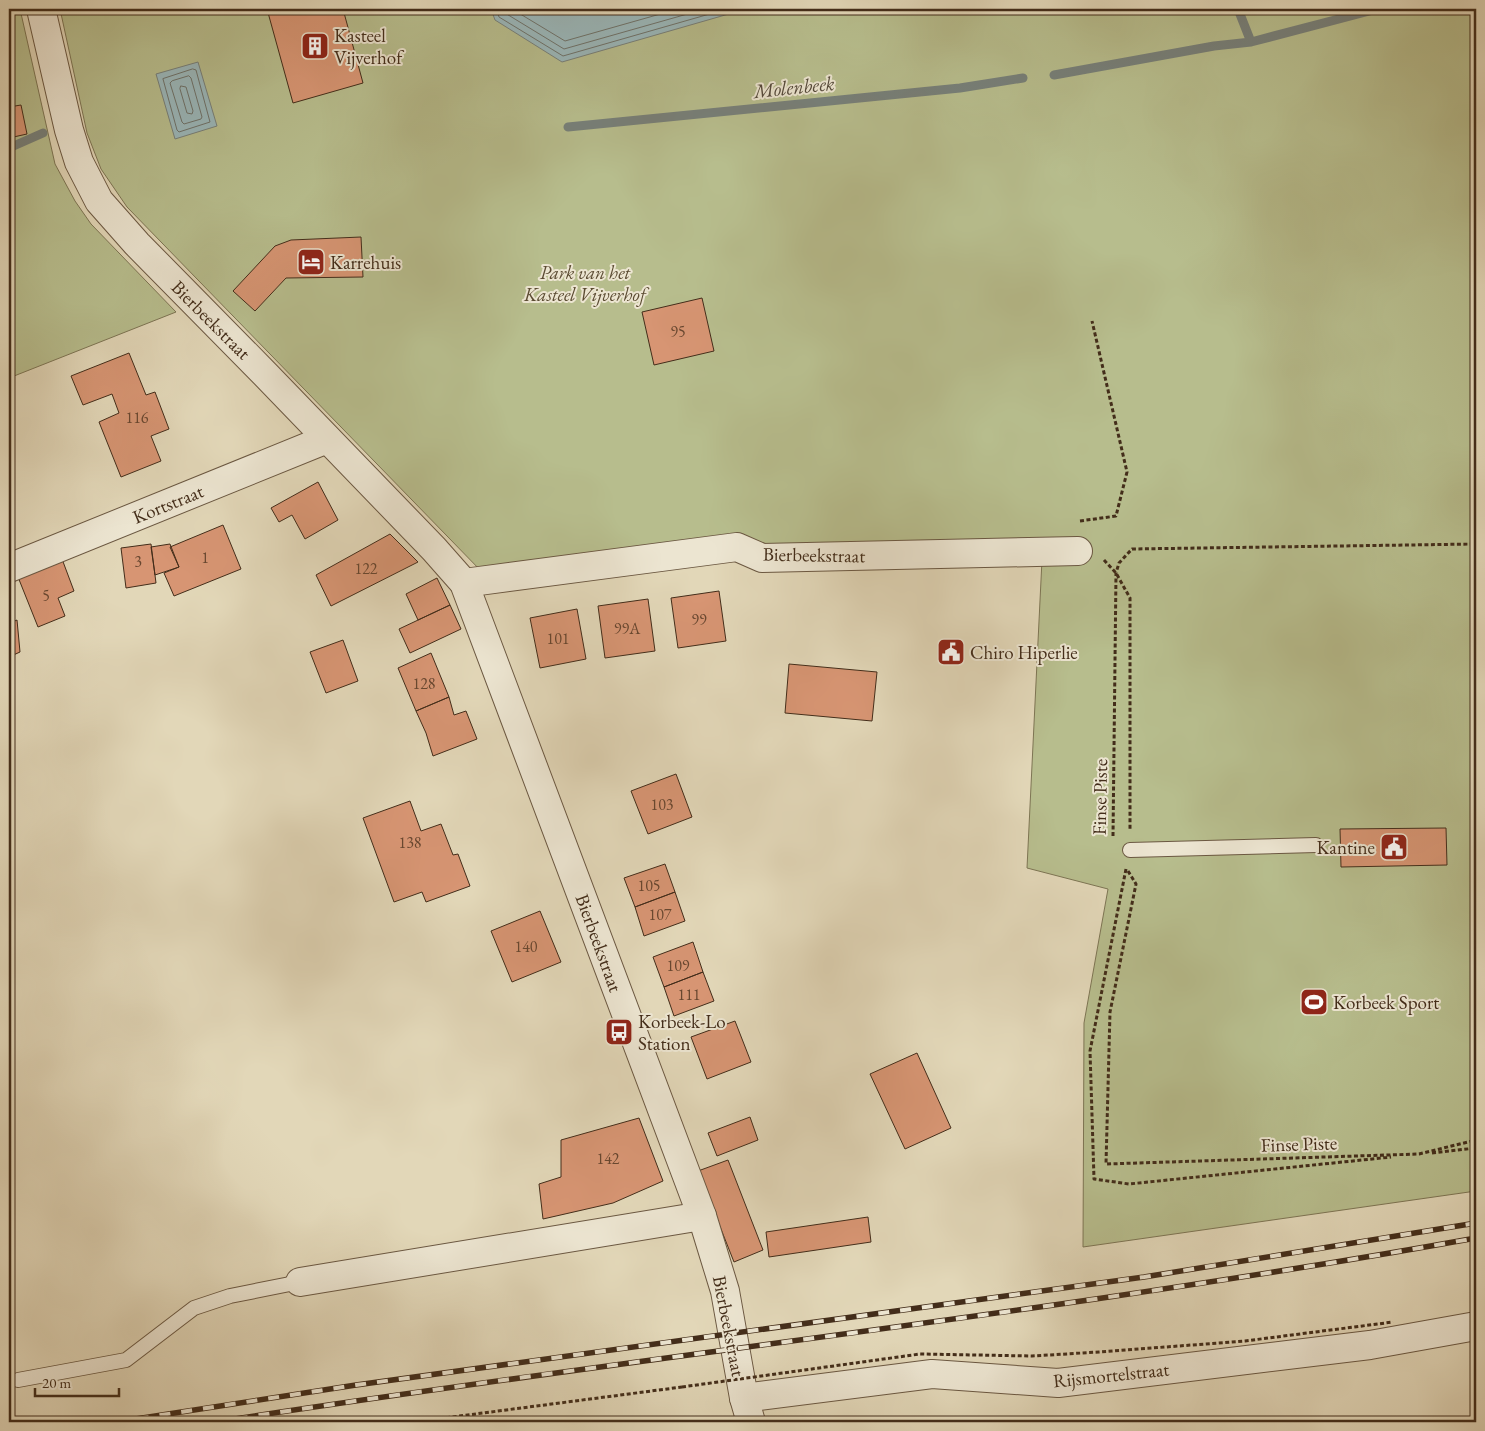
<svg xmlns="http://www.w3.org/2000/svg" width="1485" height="1431" font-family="'EB Garamond',serif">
  <rect width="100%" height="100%" fill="#e2d7b8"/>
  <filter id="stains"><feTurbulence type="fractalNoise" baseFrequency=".004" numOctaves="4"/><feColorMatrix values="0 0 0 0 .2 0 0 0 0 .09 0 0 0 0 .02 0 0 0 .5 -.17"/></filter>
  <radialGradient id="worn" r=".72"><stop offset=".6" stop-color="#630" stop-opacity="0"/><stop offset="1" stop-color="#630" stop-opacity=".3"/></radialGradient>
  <!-- green -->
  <path fill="#b7bd8d" stroke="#7d7554" d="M9,9H20L55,164L75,201L91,224L176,312L9,378Z
    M60,9H1476V1191L1083,1247L1084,1023L1108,889L1027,868L1043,539L483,573L127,207L101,169L87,133Z"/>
  <!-- water -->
  <path fill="#9ab7ba" stroke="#77807a" d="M491,9H746L562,62L495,20Z
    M198,62L217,126L175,139L156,74Z"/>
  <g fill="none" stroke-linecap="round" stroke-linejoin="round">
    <!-- shore -->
    <path stroke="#6e726a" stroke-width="1" d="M496,9L499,17L563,56L727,9
      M503,9L505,13L564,49L705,9
      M512,9L565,41L678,9
      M193,69L196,70L210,122L179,132L177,130L163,79Z
      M189,76L191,78L202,117L201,119L184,124L182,122L170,83L172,81Z
      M181,86L186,87L193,111L192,114L187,113L180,89Z"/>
    <!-- stream -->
    <path stroke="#77807a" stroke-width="9" d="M1238,9L1251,42
      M1054,75L1214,46L1251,42L1377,9
      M568,127L960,88L1023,78
      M9,148L43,133"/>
  </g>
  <!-- building -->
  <path fill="#d79573" stroke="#432d1a" d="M267,9H343L363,83L293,103Z
    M21,105L27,134L9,138V107Z
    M361,237L363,277L286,278L255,311L233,291L275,246L291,240Z
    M702,298L714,351L654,365L642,312Z
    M129,353L146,395L155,392L169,429L151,436L161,461L121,477L99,422L119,413L112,394L83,405L71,376Z
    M318,482L338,520L305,539L292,515L279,522L271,508Z
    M223,525L241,569L174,596L164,573L179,567L170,547Z
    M390,534L418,562L331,606L316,575Z
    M151,544L156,583L126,588L121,548Z
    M170,544L179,567L155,575L151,547Z
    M62,559L74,591L58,598L65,616L38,627L18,577Z
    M437,578L450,605L418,620L406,594Z
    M719,591L726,641L678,648L671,598Z
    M648,599L655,651L605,658L598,606Z
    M450,605L461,629L410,653L399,629Z
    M577,609L586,659L540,668L530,618Z
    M9,619L10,623L17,620L20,652L9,657Z
    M343,640L358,681L326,693L310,652Z
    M431,653L449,697L416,711L398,668Z
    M789,664L877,672L872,721L785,713Z
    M449,697L454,715L466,711L477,739L433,756L426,733L416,711Z
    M676,774L692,817L648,834L631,791Z
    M410,801L421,831L441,824L453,855L458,854L470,886L426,902L422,892L394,902L363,818Z
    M1446,828L1447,865L1341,867L1340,829Z
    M665,864L675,892L635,907L624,878Z
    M675,892L685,921L644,936L635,907Z
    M540,911L561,962L512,982L491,931Z
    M693,942L703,972L664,987L653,957Z
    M703,972L714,1001L674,1016L664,987Z
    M735,1021L751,1062L707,1079L691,1037Z
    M917,1053L951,1128L905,1149L870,1074Z
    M750,1117L758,1140L717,1156L708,1133Z
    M639,1118L663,1181L613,1203L543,1219L539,1184L561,1177V1140Z
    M728,1160L763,1250L734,1262L698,1171Z
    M868,1217L871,1242L769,1257L766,1232Z"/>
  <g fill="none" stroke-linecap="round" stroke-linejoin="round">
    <defs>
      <path id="service" d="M1130,850L1316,845
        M18,1380L126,1360L194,1308L230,1296L300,1282"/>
      <path id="minor" d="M9,568L327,439
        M464,583L737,547L762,558L1078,551
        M300,1282L702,1216
        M744,1398L932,1374L1058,1383L1370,1345L1476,1326"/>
      <path id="tertiary" d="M41,9L69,130L79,162L99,201L137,244L265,374L434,549L464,583L702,1216L725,1291L744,1398L751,1422"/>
    </defs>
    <!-- service casing -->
    <use href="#service" stroke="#6b5842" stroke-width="16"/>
    <!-- minor casing -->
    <use href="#minor" stroke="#6b5842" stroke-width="30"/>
    <!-- tertiary casing -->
    <use href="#tertiary" stroke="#6b5842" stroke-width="30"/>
    <!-- path -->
    <path stroke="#432d1a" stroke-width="3" stroke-dasharray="4 2.5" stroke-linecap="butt" d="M1080,521L1116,516L1127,472L1092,321
      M1104,560L1116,573L1130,598V829
      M1113,836L1116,573L1119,563L1132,549L1476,544
      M1126,869L1090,1051L1094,1179L1129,1184L1391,1157
      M1128,871L1136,884L1110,1012L1106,1164L1419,1154L1476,1140
      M1432,1153L1476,1148
      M414,1422L682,1387"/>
    <!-- service -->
    <use href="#service" stroke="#ece5d1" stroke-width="14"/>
    <!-- minor -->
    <use href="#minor" stroke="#ece5d1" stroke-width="28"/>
    <!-- tertiary -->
    <use href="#tertiary" stroke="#ece5d1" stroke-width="28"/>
    <defs>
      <path id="rail" d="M116,1422L356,1385L1144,1277L1476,1223
        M215,1422C635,1357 1058,1313 1476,1238"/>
    </defs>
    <!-- rail casing -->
    <use href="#rail" stroke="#432d1a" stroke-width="5.5"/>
    <!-- rail -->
    <use href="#rail" stroke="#ece5d1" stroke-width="4" stroke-dasharray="11" stroke-linecap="butt"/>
    <!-- path-bridge -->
    <path stroke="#432d1a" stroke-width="3" stroke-dasharray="4 2.5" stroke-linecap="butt" d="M682,1387L920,1354L1032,1356L1099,1352L1245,1341L1393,1322"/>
  </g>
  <!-- icons -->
  <defs>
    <symbol id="building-square" viewBox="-11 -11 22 22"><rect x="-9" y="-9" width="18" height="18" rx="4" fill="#8f2418" stroke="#ece5d1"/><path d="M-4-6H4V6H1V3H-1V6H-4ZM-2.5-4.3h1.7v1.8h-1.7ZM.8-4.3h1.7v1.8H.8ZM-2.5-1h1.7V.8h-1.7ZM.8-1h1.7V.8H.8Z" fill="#fff"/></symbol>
    <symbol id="hotel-square" viewBox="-11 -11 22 22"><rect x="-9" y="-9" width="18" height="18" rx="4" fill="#8f2418" stroke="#ece5d1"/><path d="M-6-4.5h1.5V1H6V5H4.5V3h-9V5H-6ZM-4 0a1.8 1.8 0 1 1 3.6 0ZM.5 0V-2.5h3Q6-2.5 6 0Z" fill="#fff"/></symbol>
    <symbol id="civic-square" viewBox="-11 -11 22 22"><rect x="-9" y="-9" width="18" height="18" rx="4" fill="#8f2418" stroke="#ece5d1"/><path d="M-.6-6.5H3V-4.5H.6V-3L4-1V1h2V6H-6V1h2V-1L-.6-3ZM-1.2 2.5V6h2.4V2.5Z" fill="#fff"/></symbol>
    <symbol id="stadium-square" viewBox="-11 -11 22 22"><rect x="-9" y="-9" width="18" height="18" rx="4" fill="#8f2418" stroke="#ece5d1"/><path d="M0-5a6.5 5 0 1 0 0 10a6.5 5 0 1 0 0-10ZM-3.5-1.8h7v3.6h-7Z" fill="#fff"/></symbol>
    <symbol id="bus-square" viewBox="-11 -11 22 22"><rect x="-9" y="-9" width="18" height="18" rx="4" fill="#8f2418" stroke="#ece5d1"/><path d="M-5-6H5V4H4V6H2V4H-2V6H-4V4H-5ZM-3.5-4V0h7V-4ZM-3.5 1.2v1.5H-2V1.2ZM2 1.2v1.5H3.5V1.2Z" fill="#fff"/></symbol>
  </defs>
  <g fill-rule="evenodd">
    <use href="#building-square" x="299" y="30" width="32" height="32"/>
    <use href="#hotel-square" x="295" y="246" width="32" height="32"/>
    <use href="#civic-square" x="935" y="636" width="32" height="32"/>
    <use href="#civic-square" x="1378" y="831" width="32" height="32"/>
    <use href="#stadium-square" x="1298" y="986" width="32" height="32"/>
    <use href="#bus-square" x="603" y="1016" width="32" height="32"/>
  </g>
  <g text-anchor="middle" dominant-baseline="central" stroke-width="4" stroke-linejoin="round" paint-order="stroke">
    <!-- number labels -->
    <g font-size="16" fill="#684730">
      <text x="678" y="331">95</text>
      <text x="137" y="417">116</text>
      <text x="205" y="557">1</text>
      <text x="138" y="561">3</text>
      <text x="366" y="568">122</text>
      <text x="46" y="595">5</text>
      <text x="699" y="619">99</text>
      <text x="627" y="628">99A</text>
      <text x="558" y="638">101</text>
      <text x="424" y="683">128</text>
      <text x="662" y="804">103</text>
      <text x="410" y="842">138</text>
      <text x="649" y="885">105</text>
      <text x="660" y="914">107</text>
      <text x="526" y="946">140</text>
      <text x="678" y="965">109</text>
      <text x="689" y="994">111</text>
      <text x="608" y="1158">142</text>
    </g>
    <!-- poi labels -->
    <g font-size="19" fill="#432d1a" stroke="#ece5d1" text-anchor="start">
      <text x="334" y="35">Kasteel<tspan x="334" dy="22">Vijverhof</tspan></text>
      <text x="330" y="262">Karrehuis</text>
      <text x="970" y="652">Chiro Hiperlie</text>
      <text x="1375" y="847" text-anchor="end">Kantine</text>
      <text x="1333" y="1002">Korbeek Sport</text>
      <text x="638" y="1021">Korbeek-Lo<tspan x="638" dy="22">Station</tspan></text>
    </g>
    <!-- park labels -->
    <g font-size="19" font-style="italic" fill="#5a4a31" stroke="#ece5d1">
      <text x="585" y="272">Park van het<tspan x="585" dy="22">Kasteel Vijverhof</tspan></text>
    </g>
    <!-- street labels -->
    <g font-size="19" fill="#432d1a" stroke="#ece5d1">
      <text transform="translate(211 320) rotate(45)">Bierbeekstraat</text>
      <text transform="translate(168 504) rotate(-22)">Kortstraat</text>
      <text transform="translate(814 555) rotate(1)">Bierbeekstraat</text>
      <text transform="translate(1100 797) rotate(-89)">Finse Piste</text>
      <text transform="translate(599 943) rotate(70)">Bierbeekstraat</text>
      <text transform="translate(1299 1144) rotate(-2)">Finse Piste</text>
      <text transform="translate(729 1326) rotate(79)">Bierbeekstraat</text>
      <text transform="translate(1111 1375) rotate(-6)">Rijsmortelstraat</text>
    </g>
    <!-- water labels -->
    <g font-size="20" font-style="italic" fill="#54493a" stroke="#ece5d1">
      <text transform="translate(794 87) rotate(-6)">Molenbeek</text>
    </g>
  </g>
  <!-- margin -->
  <rect width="1485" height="1431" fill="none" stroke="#e2d7b8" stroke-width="30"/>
  <rect x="10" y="10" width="1465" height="1411" fill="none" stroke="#432d1a" stroke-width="2.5"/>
  <rect x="15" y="15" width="1455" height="1401" fill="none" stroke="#432d1a"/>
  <!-- scale -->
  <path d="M35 1388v8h84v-8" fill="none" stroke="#432d1a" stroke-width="2.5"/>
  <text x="42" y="1388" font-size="15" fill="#432d1a" stroke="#ece5d1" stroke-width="4" paint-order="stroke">20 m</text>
  <rect width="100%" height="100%" filter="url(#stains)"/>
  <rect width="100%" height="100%" fill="url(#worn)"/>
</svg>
